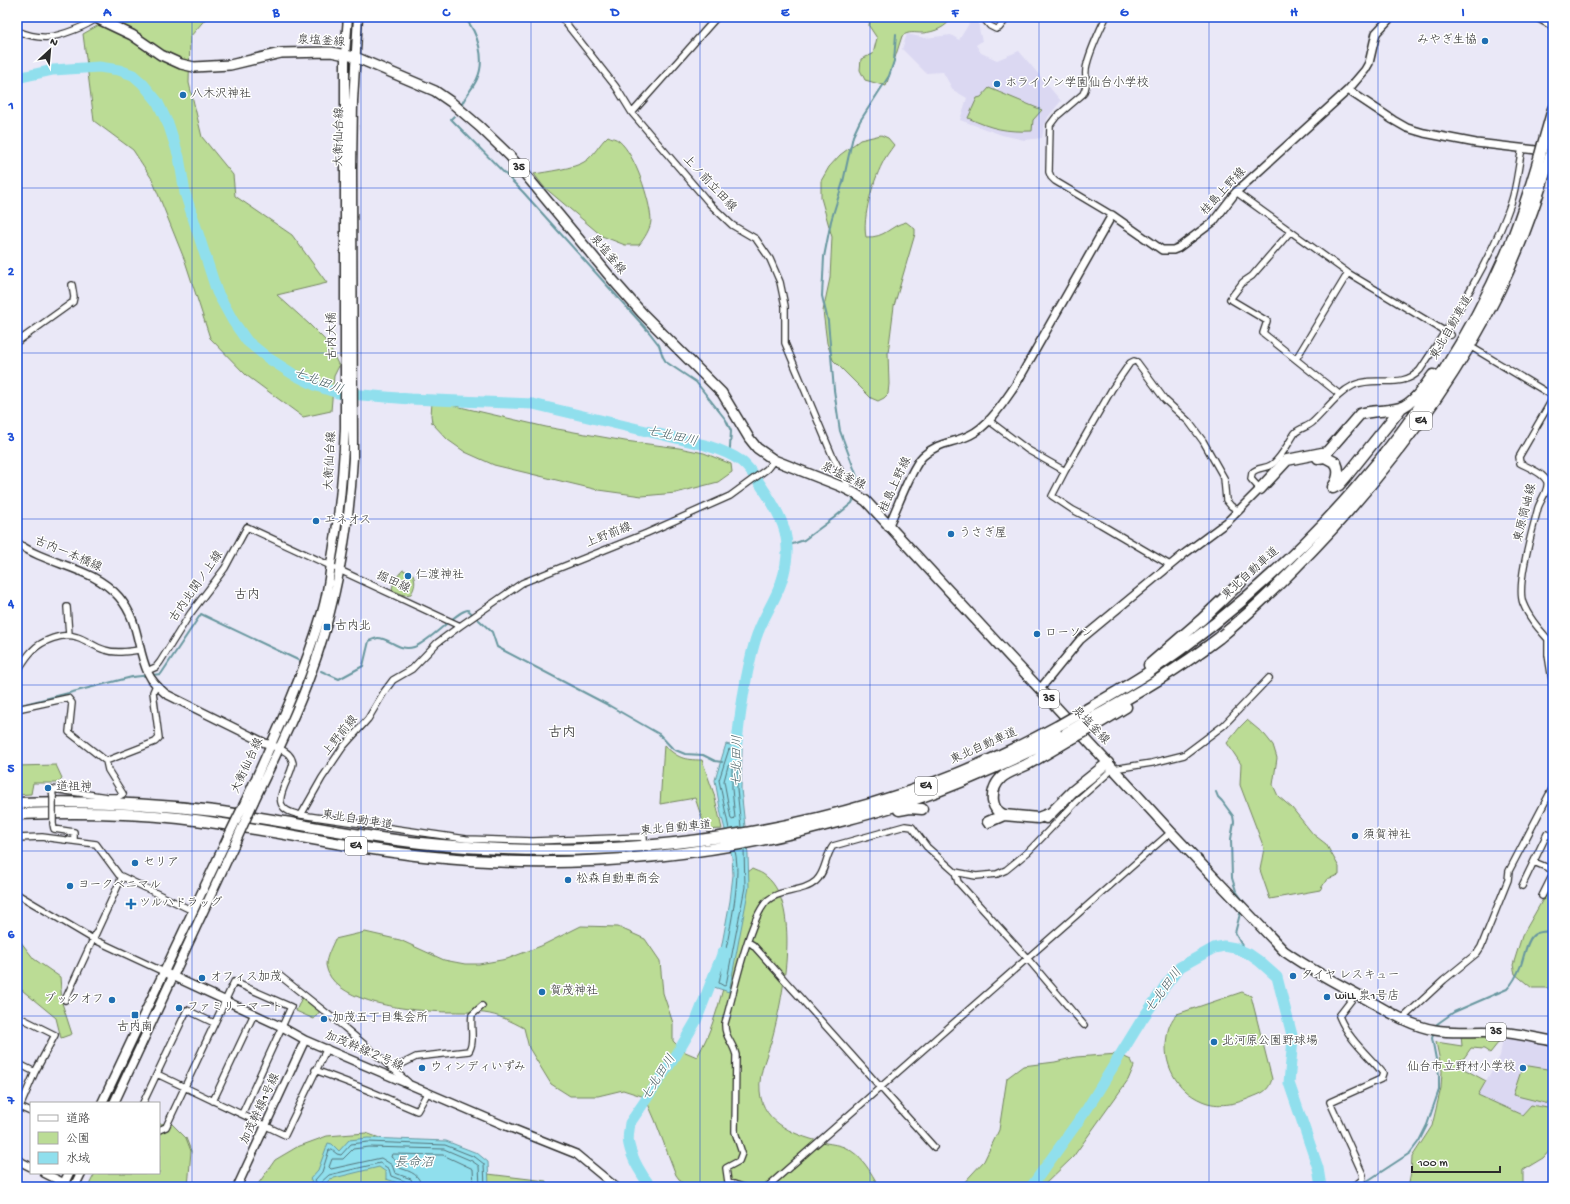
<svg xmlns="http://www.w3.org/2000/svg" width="1570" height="1204" font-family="'Gochi Hand','Klee One',sans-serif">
  <rect width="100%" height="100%" fill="#eae8f7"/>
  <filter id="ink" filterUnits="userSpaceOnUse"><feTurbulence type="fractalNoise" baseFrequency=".025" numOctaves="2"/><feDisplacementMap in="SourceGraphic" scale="8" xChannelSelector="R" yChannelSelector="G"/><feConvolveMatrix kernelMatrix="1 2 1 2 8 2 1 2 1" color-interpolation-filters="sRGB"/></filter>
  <g filter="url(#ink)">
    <!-- built -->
    <path fill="#dbd8f2" d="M973,17H981L979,21V29L982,41L976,45L981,53L997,60L1019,51L1061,101L1048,117L1044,127L1042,138L1024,140L1002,135L960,120L967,98L953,90L943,72L926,73L902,49L907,34L925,38L951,35L959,40Z
      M1503,1038L1553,1046V1109L1531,1105L1522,1115L1478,1095L1500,1056Z"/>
    <!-- green -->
    <path fill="#bbdc95" stroke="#738460" d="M113,17H207L190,37L189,83L202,137L233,175L235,196L292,235L327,283L277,295L309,324L327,342L339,366L334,376L331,411L303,417L246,375L210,338L185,261L152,179L133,150L94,121L83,34Z
      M870,17H952C947,27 935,32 923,33C914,33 909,31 902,36L886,86L865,80L860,70L861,59L873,54L877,38L869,26Z
      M989,88L1042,110L1033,120L1032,131C1006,132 992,129 968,118L977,98L981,97Z
      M881,135L888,138L894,145C890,151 885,157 882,164C873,182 862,217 866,237C886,238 889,226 906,222L915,229V234L894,306L888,353L889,384L888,394L884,398L878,401L871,398L833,360L827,343L823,311L830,278L832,237L821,198V181L829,167L840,155L860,140Z
      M608,136C611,138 616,138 619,141C635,154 650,200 651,220C651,228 644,239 639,245H625L602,236L544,187L534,174C546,172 575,168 584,162C594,156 599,144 608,136Z
      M434,401L546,427L625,441L679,448L704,453L731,464L732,472L718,482L676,493L642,496L598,490L494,465L465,452L448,440L432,423L431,415L432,403Z
      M403,570L413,574C416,582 415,587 411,594L404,595L392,590C393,581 397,576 403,570Z
      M1247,720L1265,735L1273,745L1277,758L1273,785L1278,796L1292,808L1313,834L1326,844L1339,867V875L1327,879L1320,890L1270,899L1260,870L1264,848L1240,785L1241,764L1227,743L1240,727Z
      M664,745C678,758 683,760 702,760L714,794L722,829L706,830L695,798L660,804Z
      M56,765L62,778L57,783H33L31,794L17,795V766Z
      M752,869C756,871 760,872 763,874C803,900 783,997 773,1035C769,1052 758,1072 760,1091C762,1124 799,1137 826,1143C832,1144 839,1145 844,1147C861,1154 871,1172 879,1187H685L676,1175L655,1120L645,1097L623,1090L598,1096H570L551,1084L529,1048L524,1028C511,1021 499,1015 484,1013C466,1011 447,1013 429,1011C401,1009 331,1001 326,965C326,957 332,946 335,939L365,932L400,940L444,960L465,964H479L507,959L541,946L581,926L618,927L645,939L660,961L663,993L673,1023V1041L683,1051L697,1057C726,1007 734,932 744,875Z
      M1553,876V986L1549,988H1532L1515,974L1513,965L1522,936L1542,901Z
      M17,937L34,959L60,977L62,1003L72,1034L61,1038L56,1018L17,986Z
      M1242,992L1251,996L1272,1079C1268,1092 1262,1093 1250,1098C1236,1104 1218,1108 1202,1101C1176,1090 1162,1063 1167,1036C1168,1028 1171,1020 1177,1014Z
      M302,997L320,1011L314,1019L296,1011Z
      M1461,1035L1500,1036L1498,1043L1490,1053L1484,1049L1471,1048L1464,1058L1458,1061L1464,1069L1486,1081L1478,1095L1522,1115L1531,1105L1553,1109V1147L1543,1158L1523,1170V1187H1408L1411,1172L1412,1157L1432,1126L1441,1088L1442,1071L1436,1042L1462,1046Z
      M1118,1054L1131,1060L1134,1066L1128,1080L1073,1157L1042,1187H960L984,1161L999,1130L1007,1078L1023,1066L1055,1062L1076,1057Z
      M1523,1065L1553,1070V1105L1513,1095Z
      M171,1123L186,1138L191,1151L188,1187H88L95,1173H159V1124Z
      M366,1133L410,1149L488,1174L546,1181V1187H256L275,1160L297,1147L327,1136Z"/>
    <!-- water -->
    <path fill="#90dfed" stroke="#68979f" d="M726,744L742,748L741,789L748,855L749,887L729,992L714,987L730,901L733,875L732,857L721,814L715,780Z
      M368,1138L446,1141L477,1153L488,1162L489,1187H411L386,1179V1172L379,1167L330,1179L322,1187H314L310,1179L318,1170L328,1143L332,1144L339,1151L349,1140Z"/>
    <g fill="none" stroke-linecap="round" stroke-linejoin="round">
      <!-- shore -->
      <path stroke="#537379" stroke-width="1" d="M730,765L732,767V789L735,818L733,820L731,819L724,781L728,766Z
        M729,829L719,780L729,749L737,752V789L741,827
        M735,851C743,882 725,950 719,983L724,986L726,985L745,887L744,849
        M409,1187L407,1182L391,1176L389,1169L380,1163L329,1175L319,1184H317L315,1180L322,1172L329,1150H332L337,1154L341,1155L351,1144L368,1142L445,1145L475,1157L484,1164L485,1187
        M414,1187L411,1179L395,1173L392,1165L381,1158L331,1169L329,1167L332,1159H343L353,1149L369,1147L444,1149L472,1161L479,1166L480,1187
        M421,1187C420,1174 411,1172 400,1168L397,1162L391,1157L392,1154L443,1155L473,1169L474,1187"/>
      <!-- stream -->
      <path stroke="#68979f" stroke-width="2" d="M462,104C466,95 473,88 477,79C486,60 478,32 464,17
        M454,116L451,119L523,192L649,332L659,345L663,357L666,362L696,382L726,420L731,431L730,448L728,452
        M856,492L859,482L840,431L834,390L828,321L822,296L823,277L824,257L831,221L843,182L853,136L860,121L889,76L894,61L896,34
        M787,546L804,540L835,517L852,503L855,496
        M321,671L339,679L363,666L369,641C372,640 376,638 378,638C390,638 399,652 414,647C431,641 456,611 468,610L492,632L497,647L610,706L659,734L673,749L685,754L703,755L715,761L722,762
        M17,704L21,705L132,677L161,674L201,614L300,661
        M1216,792L1218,797L1222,801L1233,816L1234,822L1231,839L1232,878L1236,891L1244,902L1243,903
        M1241,910L1235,933L1246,953
        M1436,1027L1437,1024L1454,1012L1507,989C1513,983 1518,973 1521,965C1524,957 1527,938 1535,934C1540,931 1547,932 1553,931
        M1358,1187L1410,1153L1419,1141L1427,1125L1439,1090V1075L1432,1038L1434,1033"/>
      <!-- river -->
      <path stroke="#90dfed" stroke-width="11" d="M17,78L53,70L99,67L119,70L133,75L143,84L157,101L169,126L179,157L185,193L217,292L233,321L247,341L268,358L293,374L317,386L338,393L410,399L533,404L705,445C718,449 730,453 741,461C749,467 756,478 762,487C784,519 795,543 781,583C774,603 761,620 755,641C744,679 739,720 735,760
        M651,1187C642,1176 632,1159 629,1145C627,1138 629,1131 630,1123L675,1057L696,1021L723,952
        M1031,1187L1087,1109L1141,1021L1165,986L1180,967L1214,948L1224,946L1235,948L1249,954L1259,961L1277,977L1293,1039L1289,1083L1318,1168L1321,1187"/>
      <defs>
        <path id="minor" d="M561,17L616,87L632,113L710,204L732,225L756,239L770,259L780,282L785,306V343L832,455L850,490
          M985,17V20L990,26L996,29L999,28L1008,17
          M1106,17C1099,32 1091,48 1087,64C1083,76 1090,81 1083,94L1056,117L1050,125L1049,172L1051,177L1055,181L1112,215
          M17,31C27,35 37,38 48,37C61,36 87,26 97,18
          M632,113L717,17
          M1236,192L1348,273L1451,335
          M1290,232L1252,276L1243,282L1230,299L1267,321L1263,333L1339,394
          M17,342L73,302L74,297L72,285
          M1473,348L1553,396
          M1296,359L1348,273
          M1553,398L1519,457L1520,463C1527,467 1544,473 1547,482C1549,490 1540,501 1538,508C1533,528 1516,585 1523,603C1529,619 1542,632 1553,645
          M988,420L1028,450L1065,471
          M1260,489L1251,479L1252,473C1257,467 1265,469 1271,465C1280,460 1289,442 1295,433C1300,428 1308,427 1313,422C1327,409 1336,394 1354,385C1376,375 1402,390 1420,370C1454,319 1491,260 1511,203C1517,186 1518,166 1522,149
          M1170,565L1100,524L1073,510L1052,496L1065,471L1112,389L1130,363L1134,361L1137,362L1165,400L1189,422L1203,441L1224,478L1226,500L1231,506L1239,511
          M67,607L69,635
          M1548,640V655L1553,686
          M17,671C22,665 26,657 32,651C41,641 63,632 77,637C87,640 94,647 105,650C117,654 128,651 141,650
          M147,671L156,667L160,662L190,614L225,568L247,527L460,626
          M17,709L68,698L72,703L69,732L106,761L108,770L123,794L118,797H107L52,789L53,797
          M279,748C286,752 291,754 293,763C289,785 263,808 301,815L322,778L343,747L368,719L384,692L393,680L412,669L437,643L460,626L522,583L647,533L730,496L767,469L774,460
          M106,761L155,742L159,738L153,692L156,685
          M301,815L466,839L533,841L644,837V843
          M53,824L54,829L74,832V841
          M17,838L42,837L96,844L119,875L193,911
          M1534,862L1553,870
          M955,872L958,882L1027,958L1084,1025
          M1522,886L1547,834L1553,837
          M17,894L93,939L164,972
          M1542,896L1553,874
          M748,942L753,945L934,1147
          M279,975L344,1027L408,1082
          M65,1000L122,877
          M17,1016L55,1035L35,1072L20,1107
          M1402,1019L1444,980L1477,953L1481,947L1508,880L1509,871L1553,787
          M17,1063L35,1072
          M392,1069L416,1057L469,1051C475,1042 470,1026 472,1015L482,1006
          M315,1070L360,1087L417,1111L428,1092
          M157,1074L285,1135L327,1048
          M213,1101L254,1014
          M143,1103L187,1010L214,1023
          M17,1106L31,1112
          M159,1130L166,1127L234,982L291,1007L242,1114
          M743,1187L728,1182L726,1168L739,1161L742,1153L735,1132L736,1055C733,1042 724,1037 725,1023C733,997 749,917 768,900C780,889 803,893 816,881C826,872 825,856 833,846L905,826L912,827L927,847L955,872L976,876L997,874L1006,870L1028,852L1081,797L1113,769L1152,763L1184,755L1224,725L1269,678
          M767,1187L1171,832
          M1353,1187L1362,1180L1363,1175L1330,1102L1381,1079L1383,1073C1367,1054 1349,1040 1339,1016L1356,994"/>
        <path id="tertiary" d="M1537,17L1553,26
          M1348,90L1365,70L1369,63L1376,33L1391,17
          M888,527C896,511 912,466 923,456C940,441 952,444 970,435C989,426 1003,403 1015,386L1112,215L1162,250H1173L1178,248L1213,222L1236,192L1348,90L1393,120L1407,128L1424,133L1476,143L1545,151
          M17,543C49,566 92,566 119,597C140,622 136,647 148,673C152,682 159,688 166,694L265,743L279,748
          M1040,689L1080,640L1184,554L1227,522L1260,489
          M164,972L282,1027L305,1040L506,1126L576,1154L616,1187
          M17,1160L31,1167
          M44,1173L72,1187
          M237,1187L305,1040"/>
        <path id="secondary" d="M246,800C274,738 303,677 322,612C327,596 329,580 331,564C339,519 343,474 345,428V54L348,17
          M254,801C273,760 295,719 310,676C336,606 349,532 353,458L352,169L353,101L358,17
          M102,1103L227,839
          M114,1103L236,841
          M62,1187L69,1173
          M74,1187L81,1173"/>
        <path id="primary" d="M94,17L132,35L161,55L181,64L194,67L230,65L281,53L331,52L355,57L435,91L451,102L480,127L510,156L612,279L642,313L722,393L749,438L757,448L774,460L840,486L854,493L866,501L1108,763L1171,832L1284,951C1311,970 1339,985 1368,1000C1389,1012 1411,1026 1435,1030C1456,1034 1477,1030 1499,1032C1517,1033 1535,1038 1553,1041"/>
        <path id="motorway" d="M1543,144L1553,109
          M1318,458L1325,457L1336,463C1340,471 1338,480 1333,487
          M1333,488L1339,485L1345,478L1402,407
          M1260,489L1287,460L1327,452L1360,414C1373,410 1387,412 1400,408C1414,403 1425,386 1433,375
          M1149,665L1201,620L1241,582
          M1079,714C1101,701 1124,688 1146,674C1297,572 1433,422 1506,254C1520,222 1530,189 1540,155
          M1085,722C1132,697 1177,670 1219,638C1260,605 1297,567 1333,528C1398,456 1457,378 1499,291C1520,248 1536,203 1550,157
          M1091,728L1126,707
          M17,803C83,801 149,803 214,811C283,820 351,836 421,843C636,866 867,831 1058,726
          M899,810L910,808L922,809
          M1051,813L1038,818L1004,815C997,812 994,808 993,801C992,793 995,784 1001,778C1007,772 1018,769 1026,765C1041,757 1056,748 1071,739
          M17,814C71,812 125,812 179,818C261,827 341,847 424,856C565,871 708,858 845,820C868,814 891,808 913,800C965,782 1016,759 1066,733
          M1046,818L1073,791L1108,763
          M988,822L1004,815"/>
      </defs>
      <!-- minor casing -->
      <use href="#minor" stroke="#2b2b2b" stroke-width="8"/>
      <!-- tertiary casing -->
      <use href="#tertiary" stroke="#2b2b2b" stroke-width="10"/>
      <!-- secondary casing -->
      <use href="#secondary" stroke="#2b2b2b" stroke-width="11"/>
      <!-- primary casing -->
      <use href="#primary" stroke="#2b2b2b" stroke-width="12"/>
      <!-- motorway casing -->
      <use href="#motorway" stroke="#2b2b2b" stroke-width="13"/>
      <!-- minor -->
      <use href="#minor" stroke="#fff" stroke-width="5.5"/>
      <!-- tertiary -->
      <use href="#tertiary" stroke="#fff" stroke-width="7"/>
      <!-- secondary -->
      <use href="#secondary" stroke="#fff" stroke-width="8"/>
      <!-- primary -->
      <use href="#primary" stroke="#fff" stroke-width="9"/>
      <!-- motorway -->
      <use href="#motorway" stroke="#fff" stroke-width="10"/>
      <defs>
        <path id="minor-bridge" d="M53,797V824"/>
        <path id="secondary-bridge" d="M227,839L246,800
          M236,841L254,801"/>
        <path id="motorway-bridge" d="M1540,155L1543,144
          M1550,157L1553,147
          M1058,726L1079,714
          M1066,733L1085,722
          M1071,739L1091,728"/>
      </defs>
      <!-- minor-bridge casing -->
      <use href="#minor-bridge" stroke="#2b2b2b" stroke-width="8" stroke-linecap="butt"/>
      <!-- secondary-bridge casing -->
      <use href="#secondary-bridge" stroke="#2b2b2b" stroke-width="11" stroke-linecap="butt"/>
      <!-- motorway-bridge casing -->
      <use href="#motorway-bridge" stroke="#2b2b2b" stroke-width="13" stroke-linecap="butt"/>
      <!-- minor-bridge -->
      <use href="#minor-bridge" stroke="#fff" stroke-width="5.5"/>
      <!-- secondary-bridge -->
      <use href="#secondary-bridge" stroke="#fff" stroke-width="8"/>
      <!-- motorway-bridge -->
      <use href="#motorway-bridge" stroke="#fff" stroke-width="10"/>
    </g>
  </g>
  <!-- grid -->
  <path fill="none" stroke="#1d4ed8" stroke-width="1" stroke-opacity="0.55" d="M192,17V1187M361,17V1187M531,17V1187M700,17V1187M870,17V1187M1039,17V1187M1209,17V1187M1378,17V1187M17,188H1553M17,353H1553M17,519H1553M17,685H1553M17,851H1553M17,1016H1553"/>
  <!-- markers -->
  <g fill="#1f6fb2" stroke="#fff" stroke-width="1.5">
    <circle cx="1485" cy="41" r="4"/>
    <circle cx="997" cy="84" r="4"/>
    <circle cx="183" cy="95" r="4"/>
    <circle cx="316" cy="521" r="4"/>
    <circle cx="951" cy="534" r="4"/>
    <circle cx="408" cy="576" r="4"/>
    <rect x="323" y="623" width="8" height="8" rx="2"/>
    <circle cx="1037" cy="634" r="4"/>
    <circle cx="48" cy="788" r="4"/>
    <circle cx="1355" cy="836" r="4"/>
    <circle cx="135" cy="863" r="4"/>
    <circle cx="568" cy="880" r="4"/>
    <circle cx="70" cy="886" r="4"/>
    <path d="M129 898h4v4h4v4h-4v4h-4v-4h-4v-4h4z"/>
    <circle cx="1293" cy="976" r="4"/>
    <circle cx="202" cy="978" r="4"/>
    <circle cx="542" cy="992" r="4"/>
    <circle cx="1327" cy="997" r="4"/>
    <circle cx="112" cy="1000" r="4"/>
    <circle cx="179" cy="1008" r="4"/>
    <rect x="131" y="1011" width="8" height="8" rx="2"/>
    <circle cx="324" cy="1019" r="4"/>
    <circle cx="1214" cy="1042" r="4"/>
    <circle cx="422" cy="1068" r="4"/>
    <circle cx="1523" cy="1068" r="4"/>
  </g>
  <g text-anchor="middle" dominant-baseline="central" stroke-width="3" stroke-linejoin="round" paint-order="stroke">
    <!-- shield labels -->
    <g fill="#fff" stroke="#6b6b6b" stroke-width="1">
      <rect x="509" y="159" width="20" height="18" rx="3"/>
      <rect x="1410" y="412" width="22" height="18" rx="3"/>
      <rect x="1039" y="690" width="20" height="18" rx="3"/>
      <rect x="915" y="777" width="22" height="18" rx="3"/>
      <rect x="345" y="837" width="22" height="18" rx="3"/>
      <rect x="1486" y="1023" width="20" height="18" rx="3"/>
    </g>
    <g font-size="11" font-weight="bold" fill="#2b2b2b">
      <text x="519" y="168">35</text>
      <text x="1421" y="421">E4</text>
      <text x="1049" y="699">35</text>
      <text x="926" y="786">E4</text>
      <text x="356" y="846">E4</text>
      <text x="1496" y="1032">35</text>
    </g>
    <!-- poi labels -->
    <g font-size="12" fill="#2b2b2b" stroke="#fff" text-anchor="start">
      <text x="1477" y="41" text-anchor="end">みやぎ生協</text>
      <text x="1005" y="84">ホライゾン学園仙台小学校</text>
      <text x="191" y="95">八木沢神社</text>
      <text x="324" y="521">エネオス</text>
      <text x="959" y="534">うさぎ屋</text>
      <text x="416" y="576">仁渡神社</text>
      <text x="335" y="627">古内北</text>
      <text x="1045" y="634">ローソン</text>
      <text x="56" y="788">道祖神</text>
      <text x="1363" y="836">須賀神社</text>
      <text x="143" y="863">セリア</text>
      <text x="576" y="880">松森自動車商会</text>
      <text x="78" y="886">ヨークベニマル</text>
      <text x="139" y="904">ツルハドラッグ</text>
      <text x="1301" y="976">タイヤ レスキュー</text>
      <text x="210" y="978">オフィス加茂</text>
      <text x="550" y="992">賀茂神社</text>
      <text x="1335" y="997">wiLL 泉1号店</text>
      <text x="104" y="1000" text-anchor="end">ブックオフ</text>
      <text x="187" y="1008">ファミリーマート</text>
      <text x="332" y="1019">加茂五丁目集会所</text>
      <text x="135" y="1028" text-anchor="middle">古内南</text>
      <text x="1222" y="1042">北河原公園野球場</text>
      <text x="430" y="1068">ウィンディいずみ</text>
      <text x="1515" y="1068" text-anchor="end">仙台市立野村小学校</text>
    </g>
    <!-- street labels -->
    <g font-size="12" fill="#2b2b2b" stroke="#fff">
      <text transform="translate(321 42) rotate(3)">泉塩釜線</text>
      <text transform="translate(340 137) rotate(-89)">大衡仙台線</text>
      <text transform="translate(709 184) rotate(47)">上ノ前立田線</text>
      <text transform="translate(1224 192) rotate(-47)">桂島上野線</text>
      <text transform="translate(607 255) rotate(50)">泉塩釜線</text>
      <text transform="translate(1452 328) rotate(-60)">東北自動車道</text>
      <text transform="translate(333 336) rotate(-90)">古内大橋</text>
      <text transform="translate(331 461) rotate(-87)">大衡仙台線</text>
      <text transform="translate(843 477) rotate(26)">泉塩釜線</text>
      <text transform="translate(896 485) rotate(-65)">桂島上野線</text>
      <text transform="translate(1526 513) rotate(-76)">東原筒岫線</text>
      <text transform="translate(609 536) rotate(-22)">上野前線</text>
      <text transform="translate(68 555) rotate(23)">古内一本橋線</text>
      <text transform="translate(1251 574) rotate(-42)">東北自動車道</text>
      <text transform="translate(393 583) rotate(25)">掘田線</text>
      <text transform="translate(197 587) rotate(-55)">古内北関ノ上線</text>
      <text transform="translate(1090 726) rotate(46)">泉塩釜線</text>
      <text transform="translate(341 736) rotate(-51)">上野前線</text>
      <text transform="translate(984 747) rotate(-24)">東北自動車道</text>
      <text transform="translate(248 766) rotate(-65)">大衡仙台線</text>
      <text transform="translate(357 821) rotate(9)">東北自動車道</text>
      <text transform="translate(676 829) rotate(-5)">東北自動車道</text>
      <text transform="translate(364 1052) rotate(23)">加茂幹線２号線</text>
      <text transform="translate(261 1109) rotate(-65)">加茂幹線1号線</text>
    </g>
    <!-- water labels -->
    <g font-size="13" font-style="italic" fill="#496165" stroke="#fff">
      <text transform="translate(318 382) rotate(21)">七北田川</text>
      <text transform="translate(672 437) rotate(13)">七北田川</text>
      <text transform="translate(738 761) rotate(-89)">七北田川</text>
      <text transform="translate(1164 991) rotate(-53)">七北田川</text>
      <text transform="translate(659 1078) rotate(-57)">七北田川</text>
      <text x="414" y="1163">長命沼</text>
    </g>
    <!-- neighbourhood labels -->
    <g font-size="13" fill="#2b2b2b" stroke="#fff">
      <text x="247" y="595">古内</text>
    </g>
    <!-- quarter labels -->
    <g font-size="14" fill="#2b2b2b" stroke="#fff">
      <text x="562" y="733">古内</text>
    </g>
  </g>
  <!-- margin -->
  <rect width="1570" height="1204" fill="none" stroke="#fff" stroke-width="44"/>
  <!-- legend -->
  <rect x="30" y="1102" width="130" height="72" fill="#ffffff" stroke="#aaaaaa"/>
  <rect x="38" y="1115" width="20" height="6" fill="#ffffff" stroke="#aaaaaa"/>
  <text x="66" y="1122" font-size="12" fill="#2b2b2b">道路</text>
  <rect x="38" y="1132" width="20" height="12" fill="#bbdc95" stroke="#aaaaaa"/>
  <text x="66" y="1142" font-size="12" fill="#2b2b2b">公園</text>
  <rect x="38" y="1152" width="20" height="12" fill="#90dfed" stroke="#aaaaaa"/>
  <text x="66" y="1162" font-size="12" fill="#2b2b2b">水域</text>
  <!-- north arrow -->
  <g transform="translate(50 50) rotate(26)" stroke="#ffffff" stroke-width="3" paint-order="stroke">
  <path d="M0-3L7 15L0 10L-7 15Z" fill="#2b2b2b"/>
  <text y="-6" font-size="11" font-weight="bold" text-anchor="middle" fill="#2b2b2b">N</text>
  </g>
  <!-- scale -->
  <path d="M1412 1166v6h88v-6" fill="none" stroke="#2b2b2b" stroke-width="2"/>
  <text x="1418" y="1166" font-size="12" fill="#2b2b2b" stroke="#ffffff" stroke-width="3" paint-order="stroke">100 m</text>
  <rect x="22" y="22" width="1526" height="1160" fill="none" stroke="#1d4ed8" stroke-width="1.5"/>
  <g font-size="13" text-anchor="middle" font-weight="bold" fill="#1d4ed8">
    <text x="107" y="16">A</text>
    <text x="276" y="16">B</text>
    <text x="446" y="16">C</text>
    <text x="615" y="16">D</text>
    <text x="785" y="16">E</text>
    <text x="955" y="16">F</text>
    <text x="1124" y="16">G</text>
    <text x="1294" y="16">H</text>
    <text x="1463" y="16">I</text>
    <text x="11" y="109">1</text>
    <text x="11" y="275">2</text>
    <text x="11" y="441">3</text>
    <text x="11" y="607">4</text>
    <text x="11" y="772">5</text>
    <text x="11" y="938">6</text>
    <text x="11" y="1104">7</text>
  </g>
</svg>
